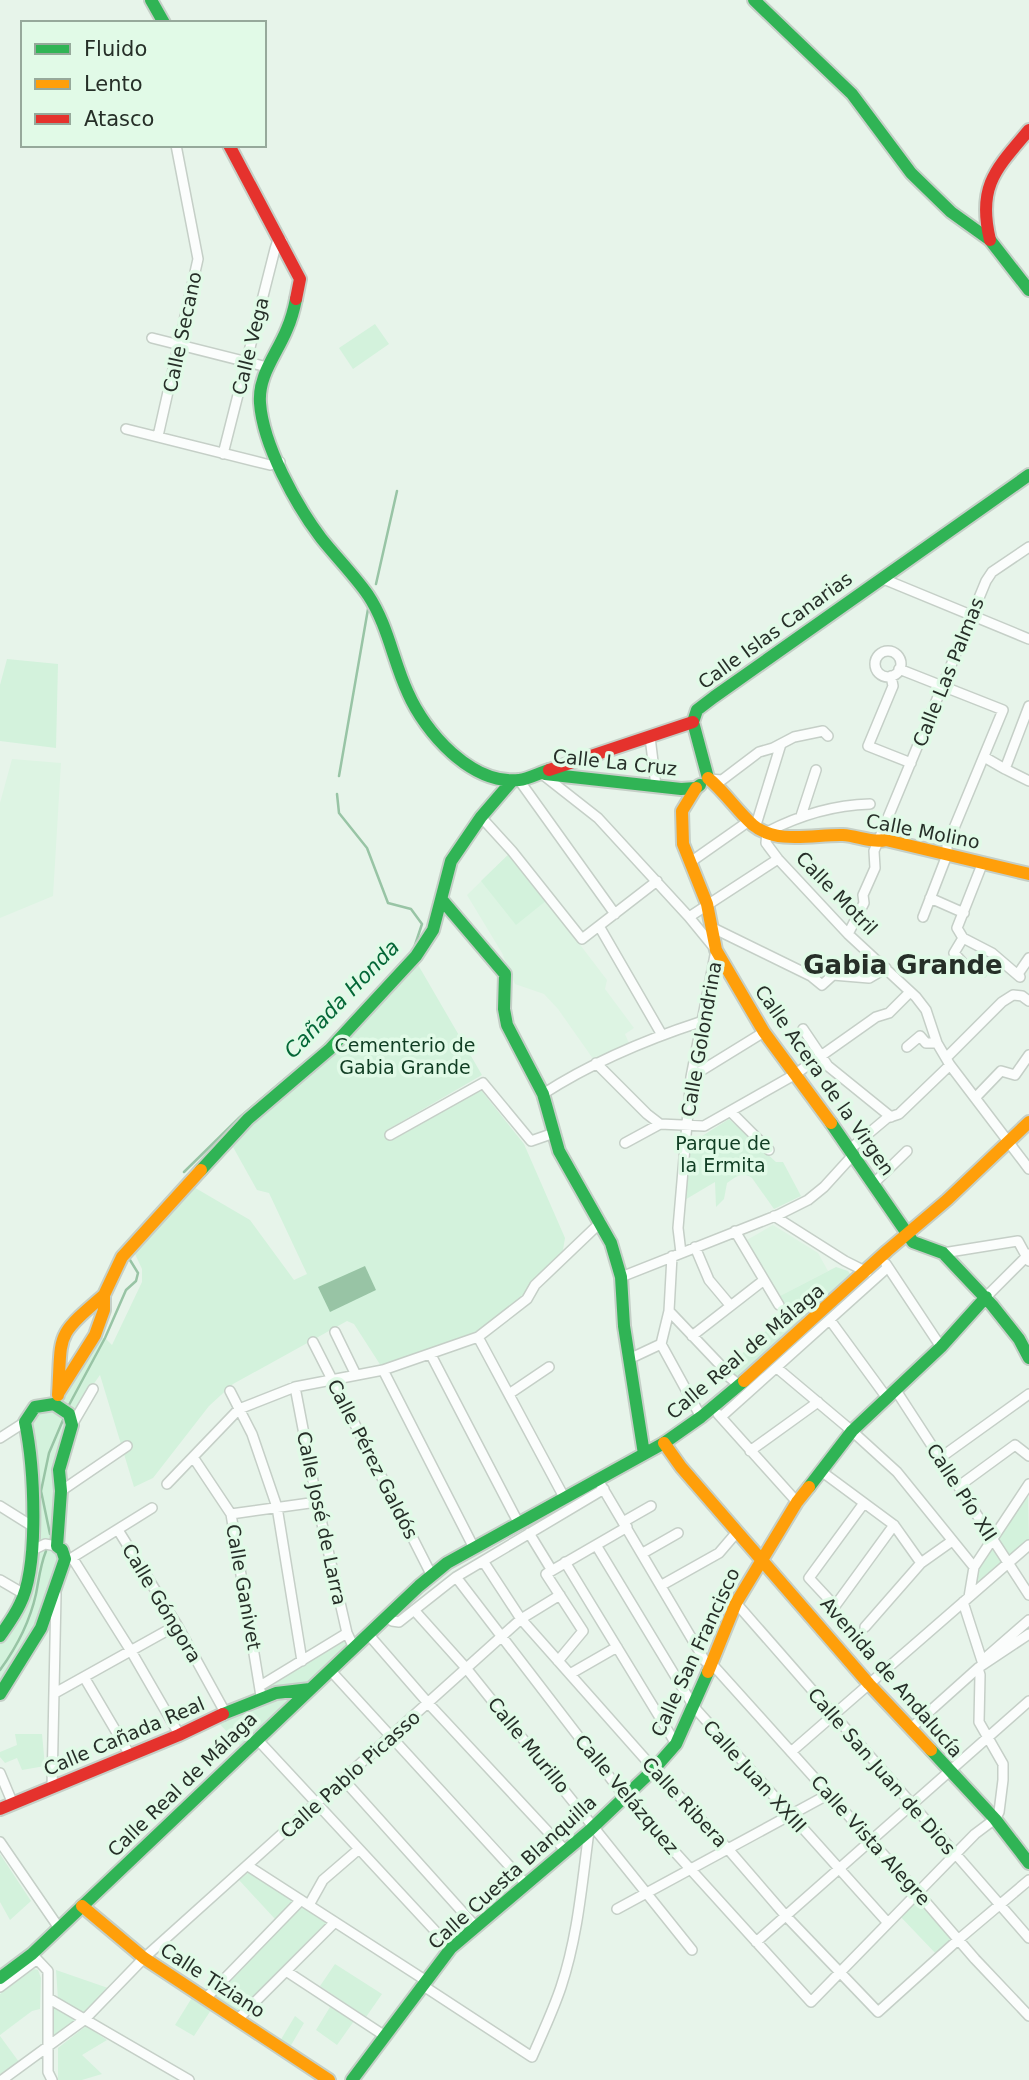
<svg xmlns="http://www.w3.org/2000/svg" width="1029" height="2080" font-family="'DejaVu Sans',sans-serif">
  <rect width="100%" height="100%" fill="#e7f4ea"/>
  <!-- built -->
  <path fill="#ddf4e3" d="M12,759L61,763L53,896L0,918V803Z
    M510,853L607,980L605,989L634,1028L625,1034L631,1048L596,1063L558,1009L544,994L515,984L502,953L467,895Z
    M773,1225L818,1253L828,1271L778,1297L745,1241Z"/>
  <!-- green -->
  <path fill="#d3f2dc" d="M375,324L389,344L353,369L339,348Z
    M7,659L58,664L56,748L0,741V685Z
    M510,853L547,900L516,925L481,881Z
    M983,951L991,954L987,959L999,970L994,975L991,972L985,978L969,962Z
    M417,963L482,1075L387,1130L393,1140L481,1090L524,1144L565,1238L563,1250L523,1296L475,1333L381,1366L354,1324L347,1321L233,1384L209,1406L153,1478L134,1487L100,1375L75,1410L62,1401L61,1398L98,1337L105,1338L112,1345L142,1282V1269L135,1254L192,1186L250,1220L294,1280L307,1274L269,1193L257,1190L233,1147L259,1118L330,1057Z
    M729,1119L776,1162H783L801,1196L774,1209L752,1178C742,1171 736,1177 727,1183L724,1199L716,1207L715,1182L683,1201L691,1143Z
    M836,1267L848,1271L852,1277L738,1378L727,1368L787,1311L778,1297Z
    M51,1410L63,1411L67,1425L55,1473V1540H36L37,1449L31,1431V1422L38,1413Z
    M1028,1493L1029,1541L1008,1558L997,1538Z
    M992,1546L1003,1564L975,1587L977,1567Z
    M45,1549L55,1551L59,1555V1563L39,1625L0,1685V1643L35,1555L37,1552Z
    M347,1633L354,1648L245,1751L215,1719L261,1696L260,1686Z
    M15,1734H42L45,1766L22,1770L17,1758L5,1763L0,1757V1752L17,1745Z
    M0,1854L31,1901L10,1920L0,1902Z
    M249,1872L293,1901L275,1919L239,1880Z
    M918,1893L959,1939L939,1957L897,1913Z
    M300,1905L328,1922L238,2014L211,1997Z
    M335,1964L382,1994L366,2017L320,1986Z
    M34,1969L38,1970L41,1978L40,2009L32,2011L0,2035V1994Z
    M56,1970L108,1988L84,2014L58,1999Z
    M193,1996L211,2010L194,2036L175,2025Z
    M52,2007L75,2020L53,2037Z
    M330,2007L354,2021L337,2045L316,2030Z
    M295,2016L304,2023L290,2047L280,2041Z
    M86,2026L107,2040L82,2055L102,2074L82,2080H58V2048Z
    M0,2036L19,2062L0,2074Z"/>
  <!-- water -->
  <path fill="#98c4a5" d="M365,1266L376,1290L330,1312L318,1287Z"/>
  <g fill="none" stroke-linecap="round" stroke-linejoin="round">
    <!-- stream -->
    <path stroke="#98c4a5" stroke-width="2.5" d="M376,584L397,491
      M339,776L368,609
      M337,794L339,813L367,848L388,903L411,909L422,924L413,951
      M317,1053L339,1030
      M184,1172L240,1117L311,1057
      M69,1405L105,1338L126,1290L136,1281L138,1273L130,1260
      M50,1534L41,1491L49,1453L63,1420
      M0,1670C16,1648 30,1621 36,1594C39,1579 40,1566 46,1551"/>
    <defs>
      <path id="street" d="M152,338L267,367
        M126,429L270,465L280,462
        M158,436L198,259L176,145
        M223,454L275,249L277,243L282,241
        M881,578L1029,639
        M875 664a13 13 0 1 1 26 0a13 13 0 1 1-26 0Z
        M899,669L1003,710L947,845V855L923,917
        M891,676L893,686L868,746L911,763
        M1029,706L1005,769L1029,781
        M650,737L656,786
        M984,757L1005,769
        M542,774L598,818L689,917L716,950L691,1077L678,1228L681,1253
        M709,779L722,780L759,752L773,748L794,737L823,731L828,736
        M519,780L615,914
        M870,804C833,805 800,815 767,832L766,843L778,859L848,934L916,997L926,1010L937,1043L950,1065L1029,1169
        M801,816L816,770
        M481,817L512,851L582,939L657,881
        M755,828L781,744
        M692,861L749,821
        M983,862L957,928L963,938L992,953L1020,977
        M930,898L964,913
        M689,917L778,859
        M599,926L662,1035
        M713,928L811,976L822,985L833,975L869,978L886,968
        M848,934L864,903L863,895L875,868L874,851L986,581L992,572L1029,547
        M963,963L954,953L963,938
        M1018,974L1029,958
        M803,1029L828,1066L891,1117
        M907,1047L920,1036L926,1043H937
        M947,1057L1002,1002L1013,995L1022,996L1029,1001
        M596,1063L647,1114L660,1124L704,1126L794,1075L876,1017L889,1013L910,992
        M691,1077L764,1032
        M543,1094C591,1063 645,1040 700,1022
        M975,1098L1001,1071L1015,1075L1029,1055
        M731,1112L769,1150
        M390,1135L483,1083L531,1141L554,1133
        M625,1143L660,1124
        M850,1149L887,1118L899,1114L950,1065
        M873,1184L907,1151
        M774,1216L845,1261L867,1272
        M735,1231L779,1305
        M695,1247L709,1280L730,1305
        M943,1253L1018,1241L1029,1261
        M886,1264L941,1347
        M621,1277L778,1215L808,1200L824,1187L854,1154
        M986,1297L1029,1254
        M669,1311L726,1371L728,1376L739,1385
        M830,1320L887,1398
        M335,1332L356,1375
        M692,1336L764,1280
        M478,1337L565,1499
        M313,1342L432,1576
        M661,1344L701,1417
        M431,1355L519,1524
        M629,1359L661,1344L669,1311L672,1256
        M777,1368L852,1431L897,1472L974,1567
        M383,1370L474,1548
        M295,1387L317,1502L347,1633L354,1648
        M895,1389L1029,1595
        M230,1391L252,1434L277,1507L302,1661
        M509,1394L549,1367
        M718,1414L797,1502
        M721,1417L887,1268
        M72,1425L93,1389
        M0,1438L25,1422
        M750,1451L818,1402
        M193,1457L231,1514L261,1696
        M940,1458L1029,1394
        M821,1471L894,1525L921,1563
        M598,1480L705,1661L712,1664L918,1893L975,1959L1029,2016
        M167,1484L239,1409L295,1387L383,1370L478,1337L527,1299L535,1285L601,1222
        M959,1486L1015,1445L1029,1456
        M61,1491L127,1446
        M864,1503L809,1578L835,1606L894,1525
        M0,1506L32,1526
        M231,1514L317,1502
        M623,1522L651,1506
        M118,1530L177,1625L226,1714
        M529,1533L551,1569
        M596,1545L694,1707L888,1923
        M31,1551L45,1544L57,1546
        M643,1553L678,1533
        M70,1559L152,1508
        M73,1559L131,1651L179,1734
        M483,1561L521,1619L654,1769L728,1849L785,1915L878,2012L959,1939L1029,1880
        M565,1562L676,1744
        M456,1577L625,1797L811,2002L975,1834L995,1819L999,1812L1003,1780V1764L979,1722L980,1675L978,1668
        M0,1580L24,1594
        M662,1585L719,1553L737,1532
        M969,1597L974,1567L1029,1484
        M963,1602L982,1661
        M736,1603L1029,1938
        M414,1610L466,1668L692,1950
        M388,1615L392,1621L399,1622L456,1577L604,1489
        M865,1627L921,1563L952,1541
        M368,1634L428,1703L565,1850
        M983,1660L1029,1620
        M558,1661L583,1631L546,1574L627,1527
        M330,1670L526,1884
        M570,1674L617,1647
        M84,1677L130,1755
        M260,1686L347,1633
        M55,1693L177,1625
        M911,1728L978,1668L1029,1634
        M257,1739L451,1948
        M791,1752L1029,1545
        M0,1773L13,1804
        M343,1779L476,1927
        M52,1788L56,1594
        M0,1842L59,1928
        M248,1866L425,1980
        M309,1905L323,1880L359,1849
        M617,1909L829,1794
        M756,1942L1029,1701
        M32,1954L48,1971V2072L52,2080
        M286,1971L385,2036
        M422,1985L532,2057C542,2034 553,2011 561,1987C578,1936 582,1883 589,1831
        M0,1987L36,1960
        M48,1998L189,2080
        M206,1998L301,1900
        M239,2018L335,1922
        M2,2080L84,2020L144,1958L521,1619L560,1595"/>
      <path id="fast" d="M151,0L164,23
        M754,0L852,94L911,173L951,212L990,240L1029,290
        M296,299C294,309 291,320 287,329C277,354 258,375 260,403C263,445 296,505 321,538C336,557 354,575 368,595C388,625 393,661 408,693C425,732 471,785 519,780C528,779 539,773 549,770
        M693,722L697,710L714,697L1029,475
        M693,722L708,778
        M545,774L681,789L696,788L700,785
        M442,900L505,974L504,1009L507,1025L543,1094L559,1151L611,1243L621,1277L624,1326L644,1454
        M831,1123L913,1242L943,1253L992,1305L1019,1339L1029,1358
        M201,1170L248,1119L330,1049L416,956L433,930L451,861L481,817L512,781
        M809,1487L852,1431L941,1347L986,1297
        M0,1636C7,1626 15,1615 20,1604C40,1565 34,1465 25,1422L35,1407L54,1404L69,1414L72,1425L59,1470L61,1491L57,1546L62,1550L65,1559L41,1628L0,1694
        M223,1714L276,1693L310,1689
        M931,1750L995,1819L1029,1863
        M0,1978L32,1954L419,1586L447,1563L664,1443L701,1417L744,1381
        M352,2080L451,1948L589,1831L654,1769L676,1744L708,1672"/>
      <path id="slow" d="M708,778C725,792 737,811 753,825C777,845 816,834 843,835C858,836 871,843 886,840L1029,874
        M696,788L682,811L683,844L707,904L716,950L764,1032L831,1123
        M744,1381L887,1251L947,1200L1029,1122
        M59,1392L95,1335L104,1310V1295L122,1257L201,1170
        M58,1395C62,1332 54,1338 104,1295
        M664,1443L681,1467L869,1684L931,1750
        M708,1672L736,1603L797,1502L809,1487
        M82,1906L144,1958L329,2080"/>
      <path id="jam" d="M229,145L300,279L296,299
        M990,240C977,186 996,169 1029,130
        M549,770L693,722
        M0,1809L179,1735L223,1714"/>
    </defs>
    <!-- street casing -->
    <use href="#street" stroke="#c5cfc7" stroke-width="12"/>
    <!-- fast casing -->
    <use href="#fast" stroke="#c5cfc7" stroke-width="16"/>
    <!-- slow casing -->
    <use href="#slow" stroke="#c5cfc7" stroke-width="16"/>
    <!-- jam casing -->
    <use href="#jam" stroke="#c5cfc7" stroke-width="16"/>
    <!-- street -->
    <use href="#street" stroke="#fbfdfc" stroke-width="9"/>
    <!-- fast -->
    <use href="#fast" stroke="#30b455" stroke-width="12"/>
    <!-- slow -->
    <use href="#slow" stroke="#ff9f0a" stroke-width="12"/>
    <!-- jam -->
    <use href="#jam" stroke="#e5322d" stroke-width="12"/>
  </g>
  <g text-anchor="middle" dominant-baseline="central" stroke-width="7" stroke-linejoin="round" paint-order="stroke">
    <!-- street labels -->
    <g font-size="19" fill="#262f28" stroke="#e1fae7">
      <text transform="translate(182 332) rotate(-78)">Calle Secano</text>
      <text transform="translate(250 346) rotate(-76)">Calle Vega</text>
      <text transform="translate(775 630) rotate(-36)">Calle Islas Canarias</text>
      <text transform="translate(948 672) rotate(-68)">Calle Las Palmas</text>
      <text transform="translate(615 762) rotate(6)">Calle La Cruz</text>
      <text transform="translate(923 831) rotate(11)">Calle Molino</text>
      <text transform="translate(837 893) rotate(46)">Calle Motril</text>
      <text transform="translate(701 1039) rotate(-80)">Calle Golondrina</text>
      <text transform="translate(825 1080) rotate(55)">Calle Acera de la Virgen</text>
      <text transform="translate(745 1351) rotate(-40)">Calle Real de Málaga</text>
      <text transform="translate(373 1459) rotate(63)">Calle Pérez Galdós</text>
      <text transform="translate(962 1492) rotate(57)">Calle Pío XII</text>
      <text transform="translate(322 1518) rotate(78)">Calle José de Larra</text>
      <text transform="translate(244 1587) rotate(80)">Calle Ganivet</text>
      <text transform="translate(162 1603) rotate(59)">Calle Góngora</text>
      <text transform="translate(695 1652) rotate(-65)">Calle San Francisco</text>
      <text transform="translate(892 1677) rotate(49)">Avenida de Andalucía</text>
      <text transform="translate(124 1736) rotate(-23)">Calle Cañada Real</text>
      <text transform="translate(529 1745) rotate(51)">Calle Murillo</text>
      <text transform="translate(882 1771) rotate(49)">Calle San Juan de Dios</text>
      <text transform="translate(350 1774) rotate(-42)">Calle Pablo Picasso</text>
      <text transform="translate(755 1776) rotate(48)">Calle Juan XXIII</text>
      <text transform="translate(182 1784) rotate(-44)">Calle Real de Málaga</text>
      <text transform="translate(627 1794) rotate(50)">Calle Velázquez</text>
      <text transform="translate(685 1802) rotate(47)">Calle Ribera</text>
      <text transform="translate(871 1840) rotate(48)">Calle Vista Alegre</text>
      <text transform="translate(512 1872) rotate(-42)">Calle Cuesta Blanquilla</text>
      <text transform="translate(213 1980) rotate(33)">Calle Tiziano</text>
    </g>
    <!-- park labels -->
    <g font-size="19" fill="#103d23" stroke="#e1fae7">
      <text x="405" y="1045">Cementerio de<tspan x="405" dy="22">Gabia Grande</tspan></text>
      <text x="723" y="1143">Parque de<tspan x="723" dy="22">la Ermita</tspan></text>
    </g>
    <!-- water labels -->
    <g font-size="21" font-style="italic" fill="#046737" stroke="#e1fae7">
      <text transform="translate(342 999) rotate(-46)">Cañada Honda</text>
    </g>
    <!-- district labels -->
    <g font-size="26" font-weight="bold" fill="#262f28" stroke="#e1fae7">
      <text x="903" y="965">Gabia Grande</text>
    </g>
  </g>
  <!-- legend -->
  <rect x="21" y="21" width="245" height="126" fill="#e1fae7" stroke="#96a99b" stroke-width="2"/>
  <rect x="35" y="44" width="35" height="10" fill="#30b455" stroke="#96a99b" stroke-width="2"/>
  <text x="84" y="56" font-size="21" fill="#262f28">Fluido</text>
  <rect x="35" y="79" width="35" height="10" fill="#ff9f0a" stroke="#96a99b" stroke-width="2"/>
  <text x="84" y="91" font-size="21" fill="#262f28">Lento</text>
  <rect x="35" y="114" width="35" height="10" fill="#e5322d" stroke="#96a99b" stroke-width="2"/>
  <text x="84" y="126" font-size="21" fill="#262f28">Atasco</text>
</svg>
